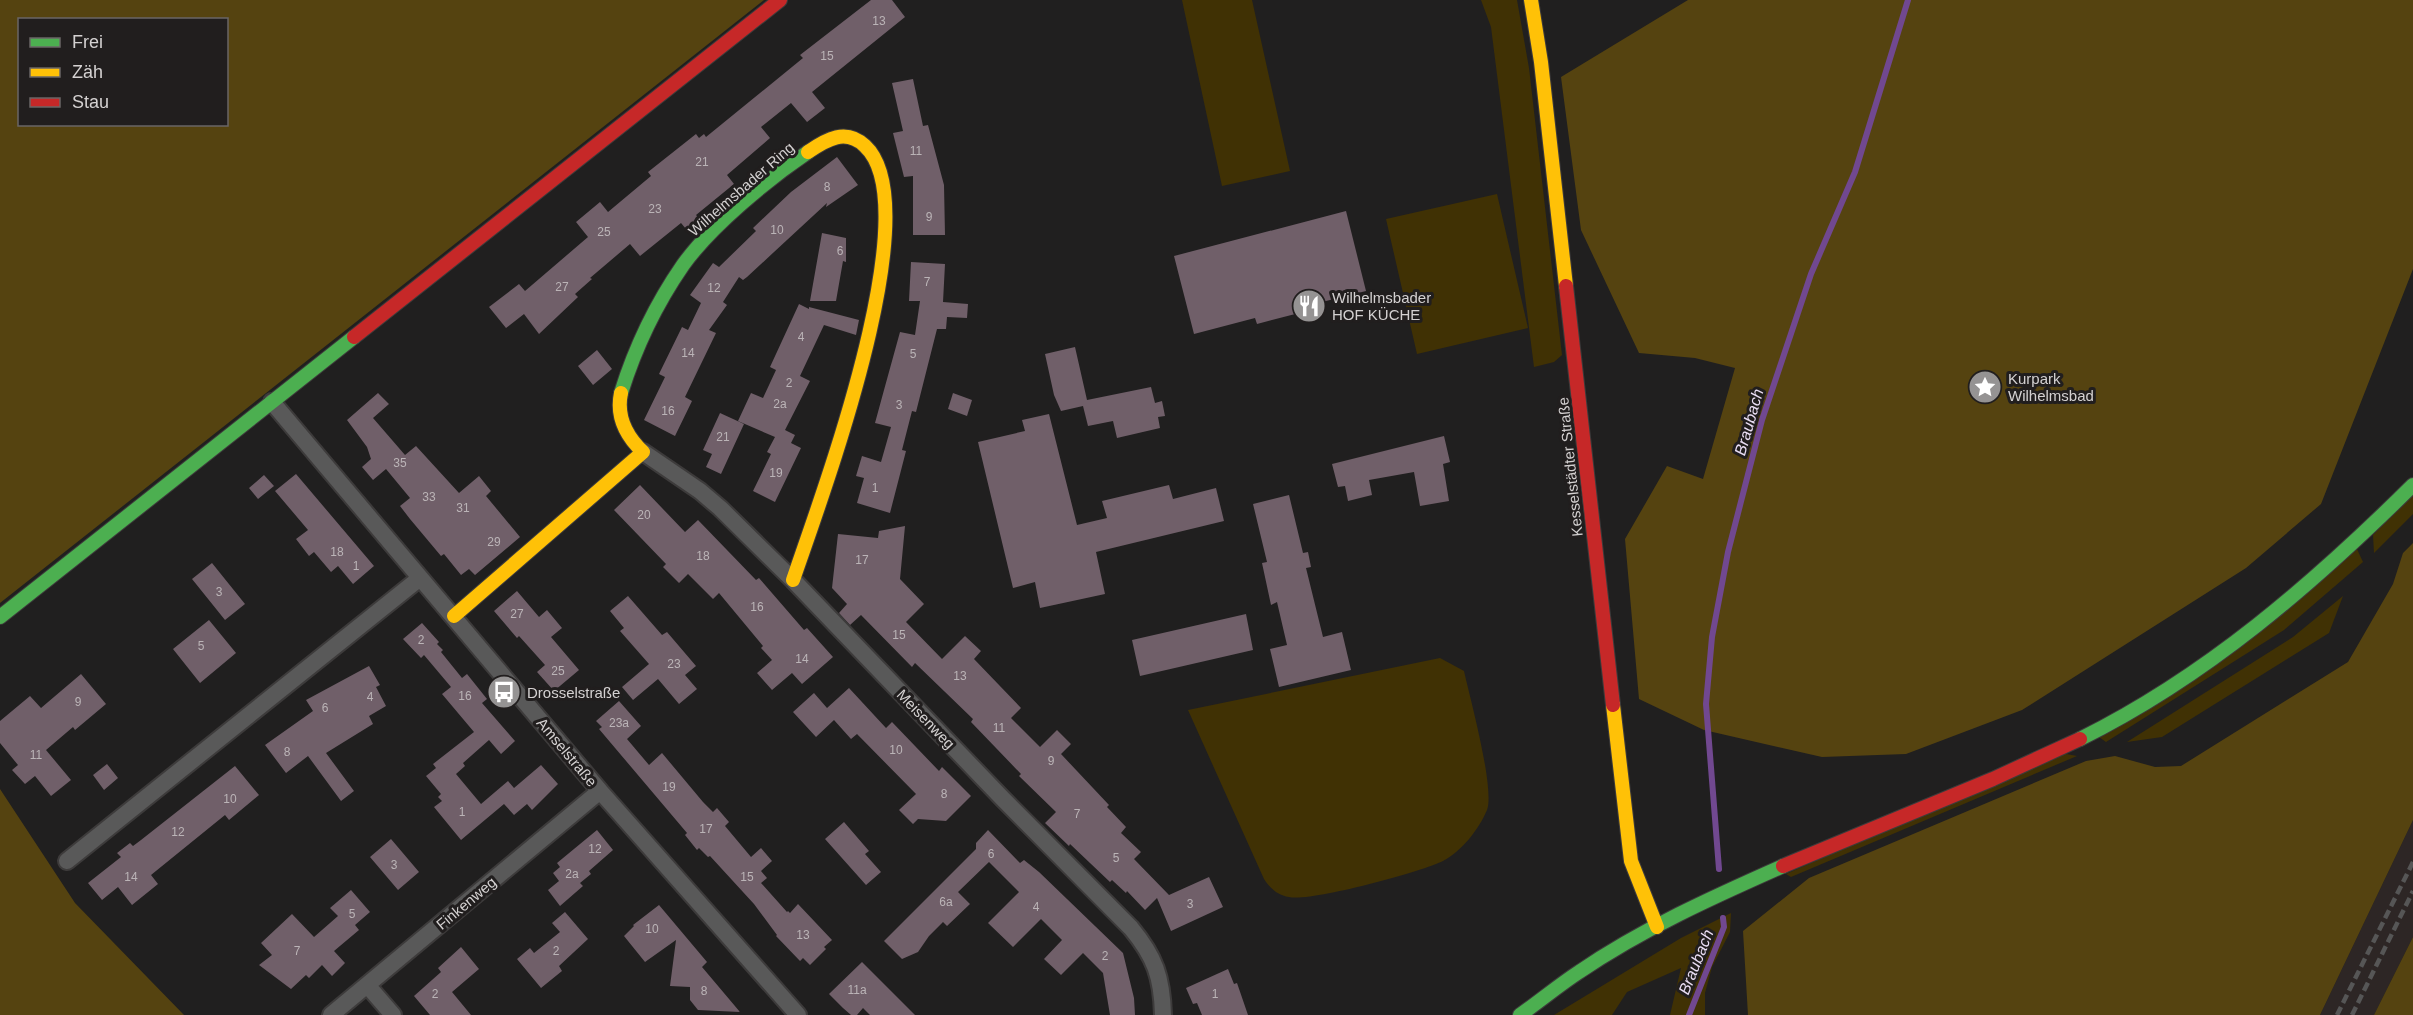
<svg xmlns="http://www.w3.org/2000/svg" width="2413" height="1015" font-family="Helvetica,sans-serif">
  <rect width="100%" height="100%" fill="#201f1f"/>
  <!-- built -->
  <path fill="#2d2625" d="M2413,820V937L2374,1015H2320Z"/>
  <!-- green -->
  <path fill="#403104" d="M1182,0H1252L1290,171L1222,186Z
    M1481,0H1517L1529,68L1562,355L1554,362L1534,367L1491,27Z
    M1497,194L1528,328L1417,354L1386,219Z
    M2413,494V514L2374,553L2373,535Z
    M2357,549L2363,562L2284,630L2106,742L2099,737Z
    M2343,596L2329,633L2162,737L2127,742L2293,637Z
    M1440,658L1464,671C1470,698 1495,789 1487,810C1479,829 1462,851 1443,861C1421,872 1311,902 1289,897C1277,895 1270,888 1264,879L1188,710Z
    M2061,753L2077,756L1791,877L1786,874Z
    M1731,913L1730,932L1712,967L1705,993V1015H1670L1681,968L1627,992L1612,1015H1554L1681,938Z"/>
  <!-- forest -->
  <path fill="#554310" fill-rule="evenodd" d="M0,0H764L0,603ZM20,20H226V124H20Z
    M1688,0H2413V269L2321,504L2246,568L2022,710L1906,754L1822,757L1704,730L1639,699L1625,539L1667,466L1703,479L1735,368L1695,358L1639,353L1581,230L1561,77Z
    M2413,543V820L2320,1015H1748L1743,931L1809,878L2086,761L2115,756L2155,767L2181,766L2348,662L2393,584L2403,553Z
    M0,789L75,903L184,1015H0Z
    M2413,937V1015H2374Z"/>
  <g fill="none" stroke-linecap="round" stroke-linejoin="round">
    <!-- stream -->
    <path stroke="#714890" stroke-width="6" d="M1719,869L1706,704L1712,637L1728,552L1762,420L1811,274L1855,172L1908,0
      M1689,1015L1724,927L1723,918"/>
  </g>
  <!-- building -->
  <path fill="#705f69" d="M871,0H892L905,17L812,92L825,108L807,122L791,103L761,127L770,138L727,175L734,184L696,215L703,223L691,235L681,223L640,256L630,244L590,278L592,279L575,294L578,297L539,334L524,314L506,328L489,307L519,284L525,291L588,237L576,222L600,202L608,212L651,176L648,172L696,134L699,138L704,134L706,137L803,58L800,55Z
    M913,79L923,126L928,125L944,185L945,235H913V176L904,177L893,133L903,131L892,83Z
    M837,157L858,185L826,207L827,203L747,277L743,280L739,277L723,302L727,305L709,330L716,333L685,397L692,401L675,436L644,420L665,377L659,374L682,327L688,330L701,303L690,295L713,263L719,267L756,231L753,228L791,192Z
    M1346,211L1366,291L1302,307L1303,312L1257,324L1255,318L1194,334L1174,256Z
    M822,233L846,238V262L843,261L836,301H810Z
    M911,262L945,264L943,302L968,304L967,318L947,317L946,329H937L916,412L912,411L902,450L906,451L890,513L857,503L864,478L856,476L862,456L881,462L891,427L875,423L884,390L900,332L915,335L920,301H909Z
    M799,304L809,309V307L859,320L856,335L824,325L800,376L810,381L785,430L795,435L791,443L801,448L775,502L753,491L771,454L767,452L775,437L738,421L751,393L763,398L776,370L770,367Z
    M1075,347L1087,400L1151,387L1155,403L1162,401L1165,416L1158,417L1160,428L1117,438L1113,421L1088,426L1083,406L1061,411L1054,395L1045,354Z
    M597,350L612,369L593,385L578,366Z
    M378,393L389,404L373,418L405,455L416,446L459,493L479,476L491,491L486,496L520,537L475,575L469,569L461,575L444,554L441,556L410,519L400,506L410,498L386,469L373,480L362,467L371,459L367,447L347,420Z
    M953,393L972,400L967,416L948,409Z
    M720,413L744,424L721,474L706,467L712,454L703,450Z
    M1049,414L1077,525L1107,518L1102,501L1169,485L1173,499L1216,488L1224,521L1096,552L1105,594L1040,608L1035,582L1013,588L978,442L1025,431L1022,420Z
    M1444,436L1450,462L1443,464L1449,501L1420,506L1414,472L1369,480L1372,495L1348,501L1345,486L1338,487L1332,464Z
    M296,474L374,566L353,584L338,566L331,572L314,552L309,556L296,539L308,530L275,491Z
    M264,475L274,486L258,499L249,488Z
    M640,485L685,532L698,520L756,580L759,578L804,630L807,628L833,657L802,684L792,673L772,690L757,673L772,660L761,648L763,646L719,593L713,599L688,574L679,583L663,567L666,564L614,510Z
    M1289,495L1303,553L1308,552L1311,567L1306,568L1323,637L1342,632L1351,670L1279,687L1270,649L1287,645L1277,602L1271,605L1262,563L1267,562L1253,504Z
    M905,526L900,579L924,604L906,622L942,659L965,636L981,651L974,659L1021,708L1011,718L1040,747L1057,730L1071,744L1061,754L1109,805L1107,807L1126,827L1121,833L1141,852L1134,859L1169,895L1209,877L1223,907L1171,931L1157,898L1145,910L1127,891L1126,893L1112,880L1110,882L1070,844L1069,846L1045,823L1056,812L1019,776L1021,774L971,722L973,719L915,663L912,667L861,615L850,625L839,613L847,604L832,588L838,534L878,538L879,531Z
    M212,563L245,604L225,620L192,579Z
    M517,591L539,617L547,610L562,628L551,637L579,670L554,691L537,672L545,665L519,636L517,638L494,611Z
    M628,596L662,635L667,632L696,666L685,675L697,689L679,704L658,679L633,700L622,687L649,664L620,631L624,628L610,611Z
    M1246,614L1253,650L1140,676L1132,640Z
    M209,620L236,653L200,683L173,649Z
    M422,623L439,642L437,644L443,650L441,652L462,678L467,674L487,699L482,703L515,741L501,754L489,740L463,763L465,766L456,774L481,804L508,781L514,788L541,765L558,784L532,810L527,804L514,815L504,804L461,840L434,807L442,801L438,797L441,794L426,776L436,768L433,764L474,732L442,694L451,687L424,655L421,658L403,639Z
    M369,666L380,685L376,687L386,706L369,716L373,724L326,753L354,791L341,801L308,756L286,773L265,745L313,711L306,700Z
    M81,674L106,704L75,730L73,727L46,750L71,780L51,796L35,776L25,784L12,770L18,765L0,743V721L30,696L41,708Z
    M849,688L886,728L892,722L939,771L942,767L971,796L946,821L918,819L913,824L899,810L916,794L857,734L851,739L834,720L816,737L793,712L814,693L827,708Z
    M619,701L641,726L627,739L649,765L662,753L703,802L713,812L717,808L729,822L725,826L751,857L761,848L772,861L761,871L767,878L761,883L787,912L788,911L790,913L798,904L832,940L824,947L826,949L810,965L803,958L800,961L776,936L777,935L754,904L710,856L708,857L699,848L697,850L685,835L687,833L599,729L602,727L596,721Z
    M107,764L118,778L104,790L93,775Z
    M235,766L259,795L229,820L225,815L151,875L158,884L132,905L118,887L102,900L88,883L121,857L117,853L130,843L133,846L141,840Z
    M844,822L869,851L865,854L881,872L866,885L825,839Z
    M597,830L613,850L589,871L591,874L580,883L583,886L560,906L548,890L559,881L553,873L560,867L557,863Z
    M988,830L1020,863L1024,860L1039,872L1123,953L1134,998L1135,1015H1110L1103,973L1083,953L1061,975L1044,959L1062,940L1041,919L1013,947L988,923L1019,892L989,862L958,892L970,904L947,926L943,922L929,936L918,952L902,959L884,941L976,849V843Z
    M391,839L419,872L398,890L370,857Z
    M351,890L370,912L355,925L359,930L334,951L345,963L332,976L322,965L309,978L306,975L291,989L259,965L272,955L261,943L292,914L314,937L338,916L330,908Z
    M659,905L707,962L702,967L740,1012L698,1010L690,1000V987L670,986L676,940L645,962L624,936L634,926L633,925Z
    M565,912L588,939L559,966L562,971L541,988L517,959L530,948L534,953L560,932L552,923Z
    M461,947L479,969L452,992L471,1015H430L414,996L441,972L438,968Z
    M862,962L915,1015H870L863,1008L857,1015H851L843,1008L829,994Z
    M1228,969L1234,984L1237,983L1248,1015H1202L1197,1003L1193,1004L1186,988Z"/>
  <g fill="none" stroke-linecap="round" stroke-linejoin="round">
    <defs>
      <path id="street" d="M272,402L600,791L798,1015
        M643,452L700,491L720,508L793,580L1003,799L1131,928C1155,957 1162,977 1163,1015
        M67,861L420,578
        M368,986L393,1015
        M331,1015L600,791"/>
      <path id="fast" d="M621,393C635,348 656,304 683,265C711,226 768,179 808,152
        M0,617L354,337
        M2080,739C2207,676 2313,584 2413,485
        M1520,1015C1540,1001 1559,985 1579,972C1642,929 1713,897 1783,866"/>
      <path id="slow" d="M1531,0L1541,62L1566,286
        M793,580C819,503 931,207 865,146C846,128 827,139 808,152
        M454,616L643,452C626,436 616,417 621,393
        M1613,705L1631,861L1657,927"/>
      <path id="jam" d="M1566,286L1613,705
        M354,337L780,0
        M1783,866L1993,779L2080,739"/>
    </defs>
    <!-- street casing -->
    <use href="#street" stroke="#3d3b3b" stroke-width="20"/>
    <!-- fast casing -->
    <use href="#fast" stroke="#3d3b3b" stroke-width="16"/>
    <!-- slow casing -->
    <use href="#slow" stroke="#3d3b3b" stroke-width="16"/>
    <!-- jam casing -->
    <use href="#jam" stroke="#3d3b3b" stroke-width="16"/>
    <!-- street -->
    <use href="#street" stroke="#595959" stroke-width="16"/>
    <!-- fast -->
    <use href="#fast" stroke="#4caf50" stroke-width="14"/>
    <!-- slow -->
    <use href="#slow" stroke="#ffc107" stroke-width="14"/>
    <!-- jam -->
    <use href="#jam" stroke="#c62828" stroke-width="14"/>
    <!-- rail -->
    <path stroke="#565656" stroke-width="4.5" stroke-dasharray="9 4.5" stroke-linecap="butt" d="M2337,1015L2413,862
      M2352,1015L2413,891"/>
  </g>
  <!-- icons -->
  <defs>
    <symbol id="restaurant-disc" viewBox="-11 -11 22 22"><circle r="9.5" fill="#959393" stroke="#211e1e"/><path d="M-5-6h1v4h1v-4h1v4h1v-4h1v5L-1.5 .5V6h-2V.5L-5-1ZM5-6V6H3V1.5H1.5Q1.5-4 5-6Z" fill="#fff"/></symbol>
    <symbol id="sight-disc" viewBox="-11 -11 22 22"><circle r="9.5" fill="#959393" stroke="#211e1e"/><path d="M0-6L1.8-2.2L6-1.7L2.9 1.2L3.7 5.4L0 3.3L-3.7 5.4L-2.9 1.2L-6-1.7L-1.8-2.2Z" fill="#fff"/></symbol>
    <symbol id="bus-disc" viewBox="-11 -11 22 22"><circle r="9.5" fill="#959393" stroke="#211e1e"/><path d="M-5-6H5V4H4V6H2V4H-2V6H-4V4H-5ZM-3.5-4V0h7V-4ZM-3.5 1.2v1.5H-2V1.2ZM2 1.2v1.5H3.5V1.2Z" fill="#fff"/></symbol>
  </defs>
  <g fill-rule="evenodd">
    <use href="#restaurant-disc" x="1290" y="287" width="38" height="38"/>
    <use href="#sight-disc" x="1966" y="368" width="38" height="38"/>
    <use href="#bus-disc" x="485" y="673" width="38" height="38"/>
  </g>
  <g text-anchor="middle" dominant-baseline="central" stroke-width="6" stroke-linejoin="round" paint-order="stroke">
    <!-- number labels -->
    <g font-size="12" fill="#bbb4b7">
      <text x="879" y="21">13</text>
      <text x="827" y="56">15</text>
      <text x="916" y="151">11</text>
      <text x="702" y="162">21</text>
      <text x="827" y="187">8</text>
      <text x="655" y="209">23</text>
      <text x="929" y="217">9</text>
      <text x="777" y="230">10</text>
      <text x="604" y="232">25</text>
      <text x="840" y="251">6</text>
      <text x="927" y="282">7</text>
      <text x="562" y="287">27</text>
      <text x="714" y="288">12</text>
      <text x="801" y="337">4</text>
      <text x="688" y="353">14</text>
      <text x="913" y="354">5</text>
      <text x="789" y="383">2</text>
      <text x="780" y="404">2a</text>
      <text x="899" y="405">3</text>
      <text x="668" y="411">16</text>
      <text x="723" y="437">21</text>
      <text x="400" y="463">35</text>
      <text x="776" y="473">19</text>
      <text x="875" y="488">1</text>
      <text x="429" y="497">33</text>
      <text x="463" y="508">31</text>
      <text x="644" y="515">20</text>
      <text x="494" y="542">29</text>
      <text x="337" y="552">18</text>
      <text x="703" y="556">18</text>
      <text x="862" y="560">17</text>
      <text x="356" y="566">1</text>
      <text x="219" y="592">3</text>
      <text x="757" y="607">16</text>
      <text x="517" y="614">27</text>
      <text x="899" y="635">15</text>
      <text x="421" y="640">2</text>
      <text x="201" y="646">5</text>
      <text x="802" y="659">14</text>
      <text x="674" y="664">23</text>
      <text x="558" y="671">25</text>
      <text x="960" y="676">13</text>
      <text x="465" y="696">16</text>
      <text x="370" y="697">4</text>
      <text x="78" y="702">9</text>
      <text x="325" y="708">6</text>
      <text x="619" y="723">23a</text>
      <text x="999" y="728">11</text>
      <text x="896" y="750">10</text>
      <text x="287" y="752">8</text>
      <text x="36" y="755">11</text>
      <text x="1051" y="761">9</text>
      <text x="669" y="787">19</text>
      <text x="944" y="794">8</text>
      <text x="230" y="799">10</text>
      <text x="462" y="812">1</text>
      <text x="1077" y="814">7</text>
      <text x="706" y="829">17</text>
      <text x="178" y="832">12</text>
      <text x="595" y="849">12</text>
      <text x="991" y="854">6</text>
      <text x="1116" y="858">5</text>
      <text x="394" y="865">3</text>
      <text x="572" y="874">2a</text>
      <text x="131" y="877">14</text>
      <text x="747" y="877">15</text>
      <text x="946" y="902">6a</text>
      <text x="1190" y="904">3</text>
      <text x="1036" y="907">4</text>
      <text x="352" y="914">5</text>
      <text x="652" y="929">10</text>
      <text x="803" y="935">13</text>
      <text x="297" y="951">7</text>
      <text x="556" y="951">2</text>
      <text x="1105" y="956">2</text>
      <text x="857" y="990">11a</text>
      <text x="704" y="991">8</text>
      <text x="435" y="994">2</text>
      <text x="1215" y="994">1</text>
    </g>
    <!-- street labels -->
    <g font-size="15" fill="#d4d1d1" stroke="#211e1e">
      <text transform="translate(741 189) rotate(-41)">Wilhelmsbader Ring</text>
      <text transform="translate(1570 467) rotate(-96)">Kesselstädter Straße</text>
      <text transform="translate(926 719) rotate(46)">Meisenweg</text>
      <text transform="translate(567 752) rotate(50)">Amselstraße</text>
      <text transform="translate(466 903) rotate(-40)">Finkenweg</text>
    </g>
    <!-- poi labels -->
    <g font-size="15" fill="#d4d1d1" stroke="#211e1e" text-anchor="start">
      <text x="1332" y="297">Wilhelmsbader<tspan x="1332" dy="17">HOF KÜCHE</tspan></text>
      <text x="2008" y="378">Kurpark<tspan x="2008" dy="17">Wilhelmsbad</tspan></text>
      <text x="527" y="692">Drosselstraße</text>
    </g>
    <!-- water labels -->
    <g font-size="16" font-style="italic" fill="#eadef4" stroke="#211e1e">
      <text transform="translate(1749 422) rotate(-74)">Braubach</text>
      <text transform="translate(1696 962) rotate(-68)">Braubach</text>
    </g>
  </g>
  <!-- legend -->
  <rect x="18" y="18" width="210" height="108" fill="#211e1e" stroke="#696666" stroke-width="1.5"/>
  <rect x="30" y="38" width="30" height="9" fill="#4caf50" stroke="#696666" stroke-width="1.5"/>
  <text x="72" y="48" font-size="18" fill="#d4d1d1">Frei</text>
  <rect x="30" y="68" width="30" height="9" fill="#ffc107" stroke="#696666" stroke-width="1.5"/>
  <text x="72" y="78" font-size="18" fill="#d4d1d1">Zäh</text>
  <rect x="30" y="98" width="30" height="9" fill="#c62828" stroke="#696666" stroke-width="1.5"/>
  <text x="72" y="108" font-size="18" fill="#d4d1d1">Stau</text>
</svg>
